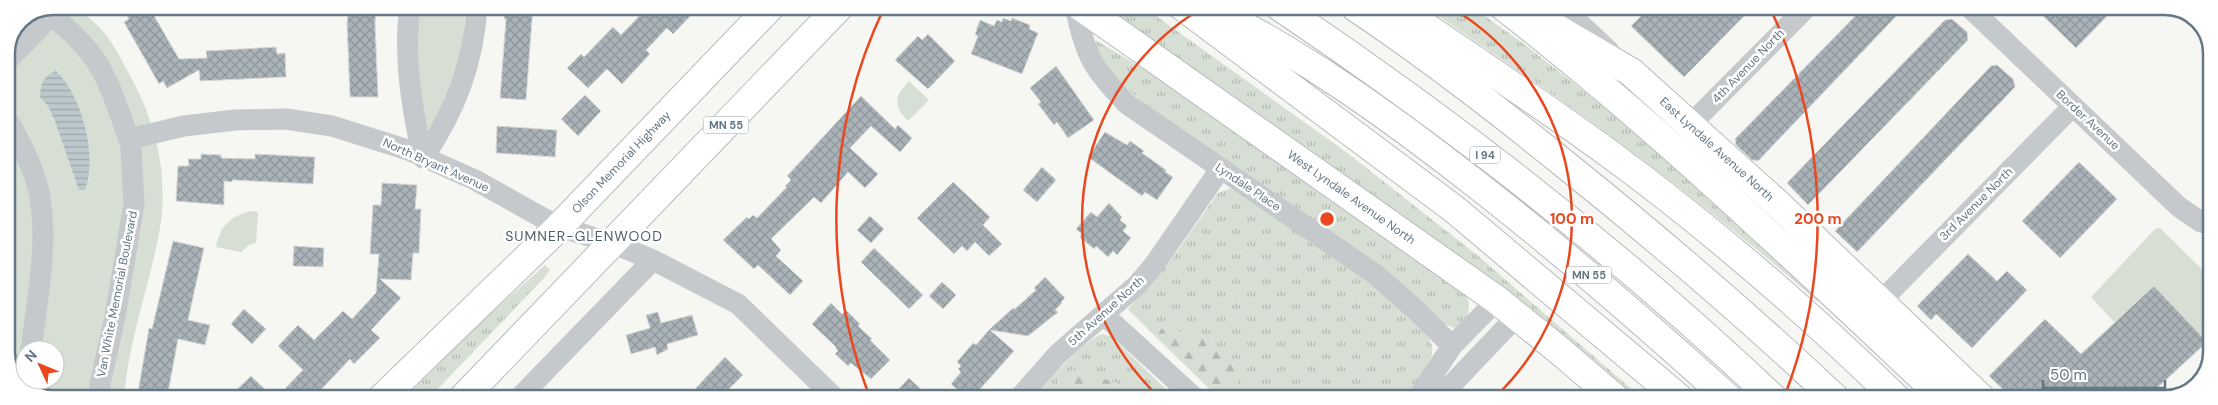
<svg xmlns="http://www.w3.org/2000/svg" width="2218" height="405" font-family="'DM Sans',sans-serif">
  <defs>
    <pattern id="grass-tufts" width="24" height="20" patternUnits="userSpaceOnUse" patternTransform="scale(1.25)"><rect width="24" height="20" fill="#d7ded3"/><path d="M3 7l-1-3M5 7V3M7 7l1-3M15 17l-1-3M17 17v-4M19 17l1-3" fill="none" stroke="#b2b9b1"/></pattern>
    <pattern id="forest-firs" width="22" height="20" patternUnits="userSpaceOnUse" patternTransform="scale(1.25)"><rect width="22" height="20" fill="#d7ded3"/><path d="M5 1l3.5 6h-7zM16 11l3.5 6h-7z" fill="#b2b9b1"/></pattern>
    <pattern id="water-rules" width="6" height="5" patternUnits="userSpaceOnUse" patternTransform="scale(1.25)"><rect width="6" height="5" fill="#bbc8cc"/><path d="M0 2.5h6" fill="none" stroke="#9ca7ab"/></pattern>
    <pattern id="building-cross-hatch" width="8" height="8" patternUnits="userSpaceOnUse" patternTransform="scale(1.25)"><rect width="8" height="8" fill="#aab3b8"/><path d="M0 0l8 8M0 8l8-8" fill="none" stroke="#8e969b"/></pattern>
  </defs>
  <rect width="100%" height="100%" fill="#f6f6f2"/>
  <!-- grass -->
  <path fill="url(#grass-tufts)" d="M1104,6H1142L1346,152L1477,255L1643,399H1633L1609,377L1248,113L1250,108Z
    M1425,7H1472L1524,44L1638,134L1821,295L1817,301C1694,192 1561,98 1425,7Z
    M1097,41L1168,84L1464,292L1469,303L1468,316L1455,328L1444,324L1140,100C1120,84 1105,66 1094,42Z
    M1231,188L1238,191C1270,213 1428,314 1432,346C1435,365 1416,384 1406,399H1220L1231,391L1225,365L1210,334L1187,338L1161,329L1156,337L1128,309L1171,260L1218,193Z
    M545,265L550,270L543,279L429,398H405L471,331Z
    M1102,334L1111,336L1176,399H1120L1116,390L1118,383L1059,379L1056,399H1034C1047,381 1082,342 1102,334Z"/>
  <!-- forest -->
  <path fill="url(#forest-firs)" d="M1171,325L1187,338L1210,334L1225,364L1232,361L1242,365L1244,375L1231,391L1220,399L1156,337L1161,329Z
    M1072,370L1118,383L1116,390L1120,399H1056L1059,379Z"/>
  <!-- park -->
  <path fill="#d7ded3" fill-rule="evenodd" d="M53,6H76C86,15 98,25 106,35C113,44 119,55 124,65C156,118 171,177 158,239C147,292 128,344 124,398H46L20,385L7,358L16,231L6,173V53L20,20ZM25,350H55V380H25Z
    M416,6H465C466,51 451,89 431,127L429,129L426,128L417,87Z
    M909,81L929,100L908,121C893,105 894,97 909,81Z
    M252,211L258,212L256,243L249,245L241,252L216,247C220,226 230,216 252,211Z
    M2160,228L2211,278V333L2207,342L2145,399H2033L2115,323L2091,297L2155,229Z"/>
  <!-- water -->
  <path fill="url(#water-rules)" d="M56,71C82,95 98,157 85,190H79L55,121L48,106L40,97C41,84 43,76 56,71Z"/>
  <!-- building -->
  <path fill="url(#building-cross-hatch)" stroke="#d8d8d5" d="M135,6H139L142,11L149,7L179,59L207,58L206,51L276,47L277,54L285,53L286,77L200,81L199,70L167,88L163,81L159,84L124,22L129,19L125,12Z
    M349,6H377L375,23L378,97H350L347,23Z
    M505,6H533L526,100L500,98L506,19H504Z
    M649,6H700L673,34L667,28L646,50L650,54L622,84L607,69L588,88L567,68L581,54L584,57L613,27L621,35Z
    M1650,7H1753L1684,77L1631,26Z
    M1864,7H1905L1758,161L1752,160L1736,145L1735,139Z
    M2034,7H2116L2076,48Z
    M1003,18L1011,21L1012,18L1030,25L1029,29L1038,33L1022,74L971,54L978,36L975,34L980,20L994,26L997,20L1002,22Z
    M1952,19L1967,32L1968,40L1808,205L1787,183L1945,20Z
    M928,34L955,61L928,89L895,60L918,36L922,40Z
    M1997,65L2013,79L2015,87L1857,252L1835,231L1991,66Z
    M1056,66L1094,120L1068,138L1057,122L1054,125L1038,104L1041,102L1030,88Z
    M585,95L601,111L578,136L561,119Z
    M861,96L895,129L898,125L912,138L900,152L871,126L850,148L878,174L865,188L848,172L821,203L814,197L771,239L781,250L776,256L803,281L790,295L758,265L754,269L723,240L747,217L749,219L753,215L757,218L787,187L785,186L791,180L787,176Z
    M497,126L557,130L555,157L496,153Z
    M1105,132L1127,145L1130,141L1144,151L1142,153L1166,170L1165,172L1173,177L1157,200L1145,192L1142,196L1088,157Z
    M201,154L221,155V158L255,159V154L315,157L313,184L232,180V182L224,181V205L176,201L178,166H189L188,159H201Z
    M2079,162L2117,199L2060,258L2022,221Z
    M1042,167L1056,180L1037,202L1023,190Z
    M953,182L990,217L983,225L1002,244L989,256L975,242L967,251L962,246L954,254L917,218Z
    M382,183L417,185L415,209H421L419,253H413L411,280L380,279L401,298L371,330L380,338L354,364L350,359L313,398H276L303,370L278,346L298,325L314,340L343,311L352,319L376,293L379,254H370L373,205H381Z
    M1109,203L1122,217L1120,220L1127,226L1123,231L1131,238L1117,255L1113,251L1108,257L1096,246L1094,249L1080,237L1082,234L1076,229L1091,212L1097,217Z
    M870,216L884,229L871,243L857,230Z
    M173,241L204,248L188,320L210,325L205,345L178,339L167,398H137L149,328L152,329Z
    M294,246L324,248L323,267L293,266Z
    M874,248L923,295L909,309L861,262Z
    M1968,254L1997,281L2007,271L2027,290L1972,348L1936,314L1931,320L1917,306Z
    M1045,277L1065,298L1061,302L1062,303L1055,310L1058,312L1028,336L990,330L1014,351L972,398H967L951,384L961,372L958,369L961,366L957,362L973,343L976,345L989,330L1013,308L1015,309L1036,290L1034,288Z
    M942,282L956,295L943,309L929,296Z
    M2154,286L2207,342L2145,399H2013L1989,376L2045,319L2081,354Z
    M831,303L842,314L846,310L860,324L858,326L872,339L870,340L890,360L871,379L851,363L848,366L835,354L838,351L835,346L812,324Z
    M244,309L266,329L252,344L231,324Z
    M658,312L661,323L692,315L698,335L667,344L668,349L657,355L655,347L631,354L626,335L650,328L646,315Z
    M725,357L743,375L720,398H703L694,390Z
    M251,376L274,398H228Z
    M909,378L930,398H890Z"/>
  <g fill="none" stroke-linecap="round" stroke-linejoin="round">
    <defs>
      <g id="major">
        <path id="s1" d="M1080,6L1497,300L1560,351L1616,399"/>
        <path id="s2" d="M1520,7L1631,72L1781,207L1982,399"/>
        <path id="s3" d="M382,398L559,227L771,6"/>
        <path d="M463,398L840,6"/>
      </g>
      <path id="highway" d="M1182,6L1454,209L1680,399
        M1206,6C1301,53 1389,116 1472,181C1561,250 1645,323 1729,399
        M1280,7C1454,124 1622,255 1774,399
        M1355,7C1428,56 1498,110 1567,166C1659,240 1749,317 1836,399
        M1396,7C1468,55 1541,104 1611,155C1712,229 1807,312 1897,399
        M1504,7C1659,127 1801,264 1945,399"/>
    </defs>
    <!-- major casing -->
    <use href="#major" stroke="#b8bcc0" stroke-width="30"/>
    <!-- highway casing -->
    <use href="#highway" stroke="#b8bbbe" stroke-width="30"/>
    <!-- minor -->
    <path stroke="#c6c9cc" stroke-width="21" d="M410,6C403,54 412,111 423,158
      M1075,6C1085,55 1092,68 1127,104L1375,274L1417,311L1452,346
      M1562,7L1609,51
      M1969,7L2179,207L2201,222L2211,225
      M44,10C62,23 81,40 94,58C110,81 119,112 129,139L131,146L134,204L115,317L100,384V398
      M6,62L61,6
      M6,118C19,138 37,174 40,198C48,248 37,300 31,350
      M1689,126L1807,7
      M129,139L184,126L235,120L286,119L332,126L408,150L475,180L559,227L612,243L653,260L738,304L835,398
      M423,158C455,112 474,62 477,6
      M1880,302L2073,106
      M1104,315L1196,399
      M32,380L33,392
      M519,398L653,260
      M1018,399L1058,354L1137,285L1154,265L1221,168
      M1417,399L1452,346L1497,300
      M1438,399L1517,316"/>
    <!-- major -->
    <use href="#major" stroke="#fff" stroke-width="28"/>
    <!-- highway -->
    <use href="#highway" stroke="#fff" stroke-width="28"/>
  </g>
  <!-- distance rings -->
  <g fill="none" stroke="#ea471e" stroke-width="2.5">
    <path d="M1160 398A245 245 0 0 1 1204 7M1450 7A245 245 0 0 1 1494 398"/>
    <path d="M869 395A491 491 0 0 1 884 8M1770 8A491 491 0 0 1 1785 395"/>
  </g>
  <g text-anchor="middle" dominant-baseline="central" stroke-width="5" stroke-linejoin="round" paint-order="stroke">
    <!-- shield labels -->
    <g fill="#fff" stroke="#92a0aa" stroke-width="1">
      <rect x="703.5" y="116.5" width="45" height="17" rx="4"/>
      <rect x="1470" y="146.5" width="30" height="17" rx="4"/>
      <rect x="1566.5" y="266.5" width="45" height="17" rx="4"/>
    </g>
    <g font-size="11" font-weight="bold" fill="#647785">
      <text x="726" y="125">MN 55</text>
      <text x="1485" y="155">I 94</text>
      <text x="1589" y="275">MN 55</text>
    </g>
    <!-- street labels -->
    <g font-size="12" fill="#647785" stroke="#fff">
      <text transform="translate(1748 66) rotate(-46)">4th Avenue North</text>
      <text transform="translate(2088 120) rotate(43)">Border Avenue</text>
      <text stroke="none"><textPath href="#s2" startOffset="244">East Lyndale Avenue North</textPath></text>
      <text stroke="none"><textPath href="#s3" startOffset="336">Olson Memorial Highway</textPath></text>
      <text transform="translate(436 165) rotate(24)">North Bryant Avenue</text>
      <text transform="translate(1248 187) rotate(34)">Lyndale Place</text>
      <text stroke="none"><textPath href="#s1" startOffset="332">West Lyndale Avenue North</textPath></text>
      <text transform="translate(1976 204) rotate(-45)">3rd Avenue North</text>
      <text transform="translate(117 294) rotate(-79)">Van White Memorial Boulevard</text>
      <text transform="translate(1106 311) rotate(-42)">5th Avenue North</text>
    </g>
    <!-- neighbourhood labels -->
    <g font-size="14" letter-spacing="1" fill="#52606a" stroke="#fff">
      <text x="584" y="236">SUMNER-GLENWOOD</text>
    </g>
  </g>
  <!-- crop -->
  <path d="M0 0H2218V405H0ZM53 15H2165A38 38 0 0 1 2203 53V352A38 38 0 0 1 2165 390H53A38 38 0 0 1 15 352V53A38 38 0 0 1 53 15Z" fill="#fff" fill-rule="evenodd"/>
  <path fill="none" stroke="#647785" stroke-width="2.5" d="M53 15H2165A38 38 0 0 1 2203 53V352A38 38 0 0 1 2165 390H53A38 38 0 0 1 15 352V53A38 38 0 0 1 53 15Z"/>
  <circle cx="1327" cy="219" r="8" fill="#ea471e" stroke="#fff" stroke-width="2.5"/>
  <g font-size="15" text-anchor="middle" font-weight="bold" fill="#ea471e" stroke="#fff" stroke-width="5" stroke-linejoin="round" paint-order="stroke">
    <text x="1572" y="224">100 m</text>
    <text x="1818" y="224">200 m</text>
  </g>
  <!-- north arrow -->
  <g transform="translate(40 365) rotate(314)"><circle r="24" fill="#ffffff" stroke="#c1c9ce"/>
  <path d="M0-4L9 19L0 12L-9 19Z" fill="#ea471e"/>
  <text y="-8" font-size="14" font-weight="bold" text-anchor="middle" fill="#647785">N</text>
  </g>
  <!-- scale -->
  <path d="M2043 380v8h122v-8" fill="none" stroke="#647785" stroke-width="2.5"/>
  <text x="2050" y="380" font-size="15" fill="#647785" stroke="#ffffff" stroke-width="4" paint-order="stroke">50 m</text>
</svg>
